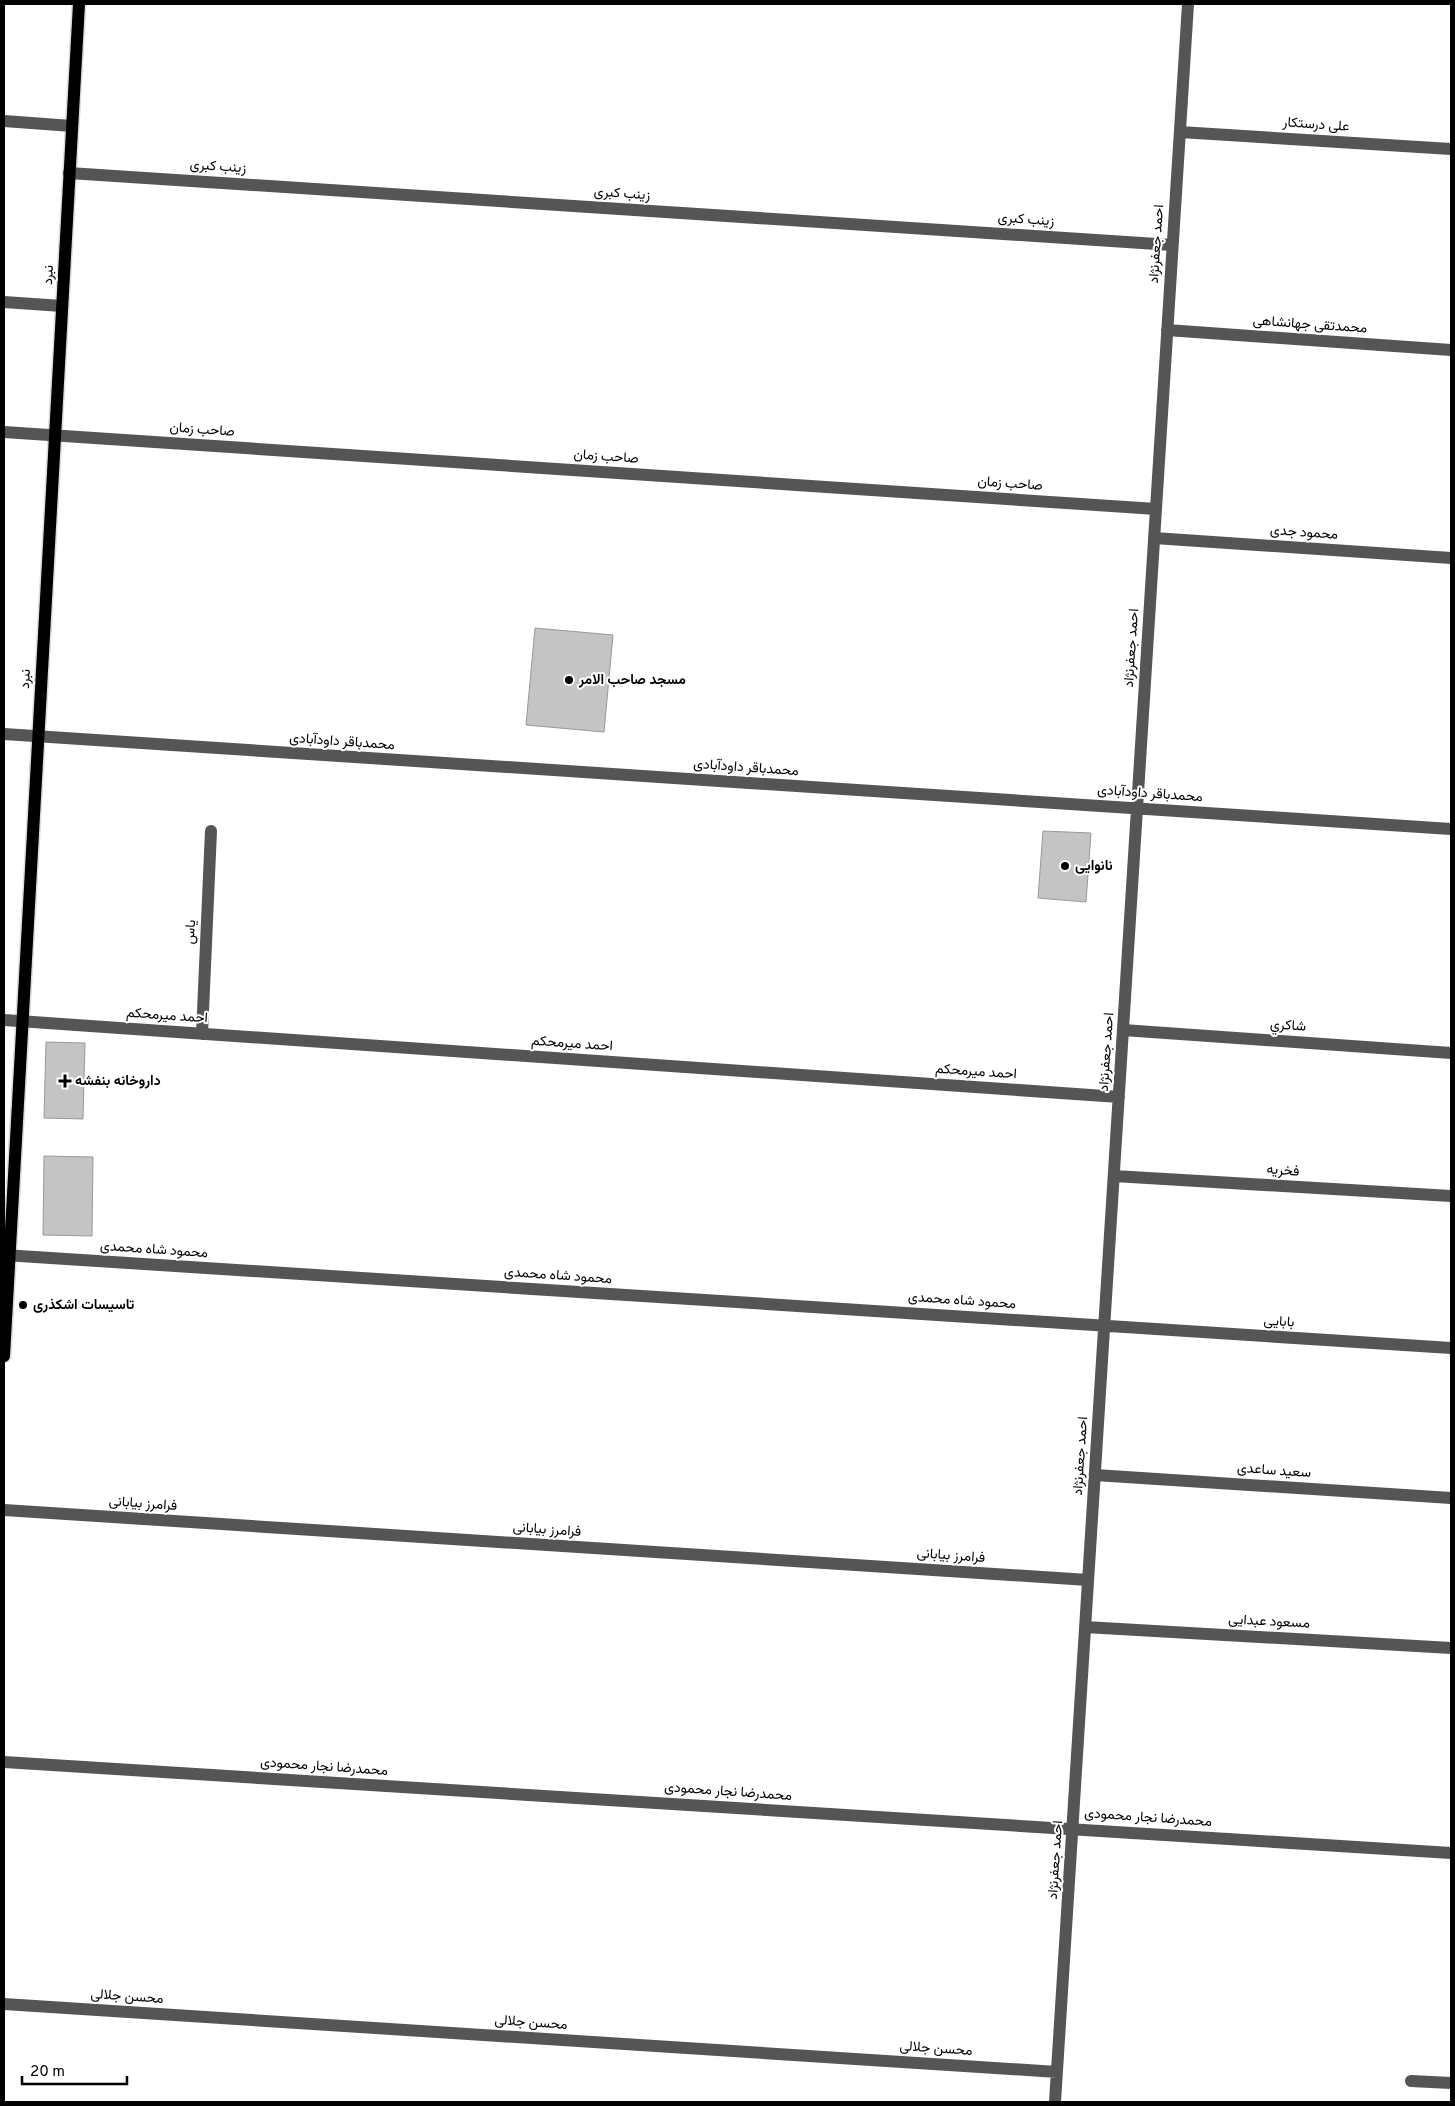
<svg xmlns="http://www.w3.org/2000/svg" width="1455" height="2106" font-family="Overpass,Vazirmatn,sans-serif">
  <rect width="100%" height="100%" fill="#fff"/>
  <!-- building -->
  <path fill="#c4c4c4" stroke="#999" d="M535,628L613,635L604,732L526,725Z
    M1043,831L1091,833L1086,902L1038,898Z
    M46,1042L85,1043L83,1119L44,1118Z
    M44,1156L93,1157L92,1236L43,1235Z"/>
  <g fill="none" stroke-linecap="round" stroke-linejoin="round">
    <defs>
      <path id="major" d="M4,1356L79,4"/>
    </defs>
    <!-- major casing -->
    <use href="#major" stroke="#dbdbdb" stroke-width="15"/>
    <!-- minor -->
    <path stroke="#555" stroke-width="12" d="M4,121L72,126
      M1180,132L1451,149
      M69,173L1172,245
      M4,302L62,306
      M1167,330L1451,350
      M4,432L1156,509
      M1154,538L1451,558
      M4,734L1451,829
      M4,1020L1119,1097
      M1123,1030L1451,1053
      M202,1034L211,831
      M1114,1176L1451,1196
      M4,1255L1451,1348
      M1095,1475L1451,1498
      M4,1510L1088,1580
      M1085,1627L1451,1648
      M4,1762L1451,1853
      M4,2004L1057,2072
      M1411,2081L1451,2083
      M1055,2102L1188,4"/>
    <!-- major -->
    <use href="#major" stroke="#000" stroke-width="12"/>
  </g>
  <!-- markers -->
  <g fill="#000" stroke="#fff" stroke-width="2">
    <circle cx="569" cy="680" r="5"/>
    <circle cx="1065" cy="866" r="5"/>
    <path d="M62.5 1073.5h5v5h5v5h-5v5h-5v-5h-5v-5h5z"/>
    <circle cx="23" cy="1305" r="5"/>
  </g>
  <g text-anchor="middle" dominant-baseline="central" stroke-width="4" stroke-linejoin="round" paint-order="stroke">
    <!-- street labels -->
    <g font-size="14" fill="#000" stroke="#fff">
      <text transform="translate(1316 125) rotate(4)">علی درستکار</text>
      <text transform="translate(218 167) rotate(4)">زینب کبری</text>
      <text transform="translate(622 194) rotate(4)">زینب کبری</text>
      <text transform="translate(1026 220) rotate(4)">زینب کبری</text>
      <text transform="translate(1157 244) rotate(-86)">احمد جعفرنژاد</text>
      <text transform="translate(49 275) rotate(-87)">نبرد</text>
      <text transform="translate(1310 325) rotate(4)">محمدتقی جهانشاهی</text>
      <text transform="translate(202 430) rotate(4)">صاحب زمان</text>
      <text transform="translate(606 457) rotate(4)">صاحب زمان</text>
      <text transform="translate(1010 484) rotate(4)">صاحب زمان</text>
      <text transform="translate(1304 533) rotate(4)">محمود جدی</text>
      <text transform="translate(1132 648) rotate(-86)">احمد جعفرنژاد</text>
      <text transform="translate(26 679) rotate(-87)">نبرد</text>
      <text transform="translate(342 742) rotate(4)">محمدباقر داودآبادی</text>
      <text transform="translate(746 768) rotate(4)">محمدباقر داودآبادی</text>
      <text transform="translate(1150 794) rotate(4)">محمدباقر داودآبادی</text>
      <text transform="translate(191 932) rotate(-87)">یاس</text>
      <text transform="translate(167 1016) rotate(4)">احمد میرمحکم</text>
      <text transform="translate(1288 1026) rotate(4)">شاكري</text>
      <text transform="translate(572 1044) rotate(4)">احمد میرمحکم</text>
      <text transform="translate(1107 1052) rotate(-86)">احمد جعفرنژاد</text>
      <text transform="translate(976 1072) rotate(4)">احمد میرمحکم</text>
      <text transform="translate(1283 1171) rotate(4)">فخریه</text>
      <text transform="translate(154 1250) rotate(4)">محمود شاه محمدی</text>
      <text transform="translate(558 1276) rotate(4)">محمود شاه محمدی</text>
      <text transform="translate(962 1301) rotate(4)">محمود شاه محمدی</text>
      <text transform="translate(1279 1322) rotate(4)">بابایی</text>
      <text transform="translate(1081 1456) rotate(-86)">احمد جعفرنژاد</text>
      <text transform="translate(1274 1471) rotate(4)">سعید ساعدی</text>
      <text transform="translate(143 1504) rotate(4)">فرامرز بیابانی</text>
      <text transform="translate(547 1530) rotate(4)">فرامرز بیابانی</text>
      <text transform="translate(951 1556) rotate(4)">فرامرز بیابانی</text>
      <text transform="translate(1269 1622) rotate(3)">مسعود عبدایی</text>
      <text transform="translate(324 1767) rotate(4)">محمدرضا نجار محمودی</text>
      <text transform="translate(728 1792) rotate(4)">محمدرضا نجار محمودی</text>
      <text transform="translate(1148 1818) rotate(4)">محمدرضا نجار محمودی</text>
      <text transform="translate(1056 1860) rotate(-86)">احمد جعفرنژاد</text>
      <text transform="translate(127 1997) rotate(4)">محسن جلالی</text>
      <text transform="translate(531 2023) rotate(4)">محسن جلالی</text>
      <text transform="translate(936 2049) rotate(4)">محسن جلالی</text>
    </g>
    <!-- poi labels -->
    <g font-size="14" font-weight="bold" fill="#000" stroke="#fff" text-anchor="start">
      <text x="579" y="680">مسجد صاحب الامر</text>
      <text x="1075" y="866">نانوایی</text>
      <text x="75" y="1081">داروخانه بنفشه</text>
      <text x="33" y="1305">تاسیسات اشکذری</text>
    </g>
  </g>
  <!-- border -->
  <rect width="1455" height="2106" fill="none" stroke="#000000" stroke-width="10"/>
  <!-- scale -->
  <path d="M22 2076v8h105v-8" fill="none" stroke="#000000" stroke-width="2.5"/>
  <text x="30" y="2076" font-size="15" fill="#000000" stroke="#ffffff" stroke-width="4" paint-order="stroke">20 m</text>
</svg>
